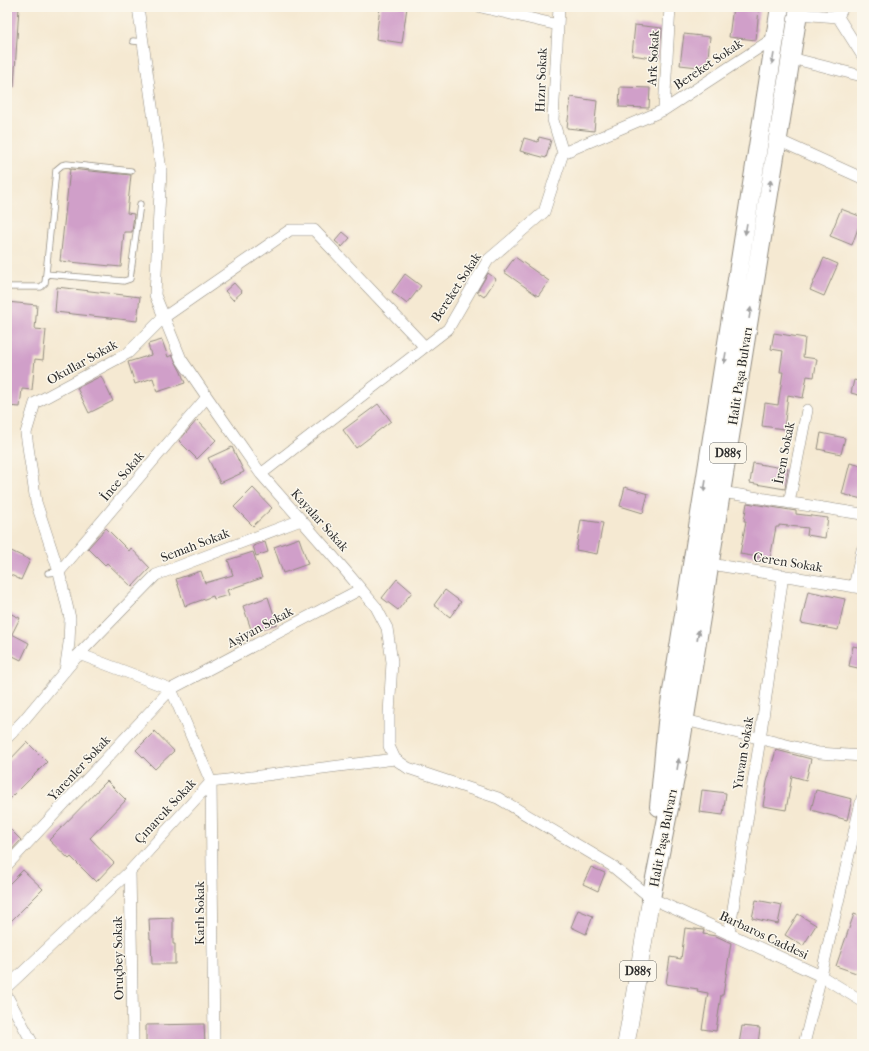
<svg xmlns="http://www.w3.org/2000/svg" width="869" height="1051" font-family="'IM FELL French Canon',serif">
  <rect width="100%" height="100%" fill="#fbf7ec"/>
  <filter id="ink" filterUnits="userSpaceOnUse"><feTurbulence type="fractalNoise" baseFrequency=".025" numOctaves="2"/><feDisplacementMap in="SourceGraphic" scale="8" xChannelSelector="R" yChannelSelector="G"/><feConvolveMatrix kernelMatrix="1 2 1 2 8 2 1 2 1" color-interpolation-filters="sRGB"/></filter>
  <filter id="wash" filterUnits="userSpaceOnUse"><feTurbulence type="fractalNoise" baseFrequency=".012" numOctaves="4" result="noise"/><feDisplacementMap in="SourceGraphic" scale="16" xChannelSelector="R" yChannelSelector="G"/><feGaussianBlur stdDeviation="0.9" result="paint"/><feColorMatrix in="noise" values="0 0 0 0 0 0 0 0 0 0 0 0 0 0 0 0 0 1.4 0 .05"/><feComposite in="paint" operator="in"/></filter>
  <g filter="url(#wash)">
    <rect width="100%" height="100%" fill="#f5e9d2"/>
    <g id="blocks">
      <!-- building -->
      <path fill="#d09fc9" d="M7,7H19L14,87H7Z
        M380,7H407L402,43L376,39Z
        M733,7L759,9L756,40L729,37Z
        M635,25L662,28L658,59L632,55Z
        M684,34L710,37L707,68L680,65Z
        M620,87L650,88L649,108L619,107Z
        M571,97L597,101L594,131L567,128Z
        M539,137L551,140L546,158L520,151L524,138L538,142Z
        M70,169L131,175L127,213L134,214L132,232H124L121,267L60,261Z
        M841,209L862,217L852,245L830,236Z
        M343,232L350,238L342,247L335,241Z
        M515,257L549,281L538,296L504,272Z
        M824,258L838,264L824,296L810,290Z
        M488,273L496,279L484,297L477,292Z
        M405,274L421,286L407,304L392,292Z
        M234,283L242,292L233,300L225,291Z
        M57,287L140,297L137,321L55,312Z
        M7,302L37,305L35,329L46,330L43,360L35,359L32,390L22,389L20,407L7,406Z
        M774,333L805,338L803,357L817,359L814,377L807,376L803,398L788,395L784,429L762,426L765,403L778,405L783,372H780L783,351L771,349Z
        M162,340L168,357L172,355L181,372L185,383L157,392L153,378L135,384L128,362L151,355L148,344Z
        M101,376L113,401L89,413L77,388Z
        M854,380L862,382V396L851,393Z
        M378,404L391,421L356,448L343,430Z
        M197,420L216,440L197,459L179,441Z
        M821,433L845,438L841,454L818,449Z
        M232,447L244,472L220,483L208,458Z
        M753,463L788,469L785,489L750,483Z
        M850,463L862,466V499L842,494Z
        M625,487L648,494L643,513L620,506Z
        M253,488L272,508L253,526L234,507Z
        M747,503L796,511V514L828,518L825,538L807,535L808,528L779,525V527H776L770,559L740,554L746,521H744Z
        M581,520L603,523L597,554L576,550Z
        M106,528L129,551L131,548L150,568L132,587L107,563L105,565L88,548Z
        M299,538L308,564L283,573L274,547Z
        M265,542L268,552L256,556L253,546Z
        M7,549L30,560L21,580L7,573Z
        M253,552L262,578L227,590L229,595L214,599L213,596L185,606L176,579L201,571L205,583L233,575L228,560Z
        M397,579L412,592L398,610L382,598Z
        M445,590L461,602L450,617L434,605Z
        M808,591L845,599L838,630L801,623Z
        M268,597L277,624L252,632L243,606Z
        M7,612L20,618L12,634L29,643L21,660L7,653Z
        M853,646L862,648V669L849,666Z
        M155,731L174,751L155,769L136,750Z
        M27,742L47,762L7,802V763Z
        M776,750L811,759L806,780L792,776L786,810L763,806L767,782Z
        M107,781L126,800L90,838L114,863L96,882L71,857L69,859L49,840Z
        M702,790L726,793L723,815L699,812Z
        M816,790L852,799L847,820L811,810Z
        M7,826L21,840L7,855Z
        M591,867L605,873L598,891L583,884Z
        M23,870L43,889L7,925V886Z
        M756,900L782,905L778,924L752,918Z
        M578,910L593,916L586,934L571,927Z
        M798,914L816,925L803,946L785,935Z
        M854,914L862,917V975L836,966Z
        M173,918V944H175V964H152L151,939H150L149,919Z
        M685,928L704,930L703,934L716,936L731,943L723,995H721L716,1031L702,1029L708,993L697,991L698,989L666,984L670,957L681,959Z
        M204,1024L205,1044H146V1025Z
        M742,1026L760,1028L758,1044H739Z"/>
    </g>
  </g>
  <g filter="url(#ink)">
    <use href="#blocks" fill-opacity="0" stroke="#908a7e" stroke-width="1"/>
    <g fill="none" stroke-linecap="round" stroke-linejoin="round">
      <defs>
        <path id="service" d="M133,41L143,42
          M46,274L56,170L62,165L67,164L131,171
          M7,287H41L45,283L46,274L124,281L130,279L140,204
          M48,573L59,572"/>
        <path id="minor" d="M138,7L161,170L155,295L181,359L207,397L261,474L344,569L376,607L387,628L392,662L389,714V746L395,759
          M481,7L558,25
          M559,7L553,120L563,153
          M798,14L838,17L843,7
          M838,17L862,55
          M791,58L862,76
          M664,110L670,7
          M778,140L862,178
          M261,474L448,329L488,260L544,212L563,153L664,110L777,36
          M721,492L862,514
          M789,503L807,410
          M710,564L862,588
          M59,572L207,397
          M854,587L862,550
          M79,654L171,689L211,782L214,1044
          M65,671L69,643L70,618L59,572L36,502L26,433L35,403L128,353L163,318L290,230H314L425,347
          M685,720L819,753L862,756
          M7,738L23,721L79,654L156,575L301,520
          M395,759L408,768L498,798L611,865L651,898L821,976L862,1001
          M7,865L171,689L361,589
          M130,871L133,1044
          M729,934L760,739L783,575
          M7,987L130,871L211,782L395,759
          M7,996L33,1044
          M804,1044L821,976L862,798"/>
        <path id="primary" d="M626,1044L651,898"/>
        <path id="trunk" d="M659,807L667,723L780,7
          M651,898L676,773L799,7"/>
      </defs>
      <!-- service casing -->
      <use href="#service" stroke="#908a7e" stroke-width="7"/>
      <!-- minor casing -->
      <use href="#minor" stroke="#908a7e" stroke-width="12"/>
      <!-- primary casing -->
      <use href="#primary" stroke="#908a7e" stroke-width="18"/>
      <!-- trunk casing -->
      <use href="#trunk" stroke="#908a7e" stroke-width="20"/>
      <!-- service -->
      <use href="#service" stroke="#fff" stroke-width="5.5"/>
      <!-- minor -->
      <use href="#minor" stroke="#fff" stroke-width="11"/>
      <!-- primary -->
      <use href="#primary" stroke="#fff" stroke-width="17"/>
      <!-- trunk -->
      <use href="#trunk" stroke="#fff" stroke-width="18"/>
    </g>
    <!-- one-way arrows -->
    <defs><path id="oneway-solid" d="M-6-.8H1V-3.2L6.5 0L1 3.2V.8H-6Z"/></defs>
    <g fill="#a0a0a0">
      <use href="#oneway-solid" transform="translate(773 59) rotate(99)"/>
      <use href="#oneway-solid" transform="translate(770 185) rotate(-81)"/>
      <use href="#oneway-solid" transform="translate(746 229) rotate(99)"/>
      <use href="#oneway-solid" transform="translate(750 313) rotate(-81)"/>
      <use href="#oneway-solid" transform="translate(725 358) rotate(99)"/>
      <use href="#oneway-solid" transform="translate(705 486) rotate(99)"/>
      <use href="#oneway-solid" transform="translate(698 635) rotate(-81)"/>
      <use href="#oneway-solid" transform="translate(678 764) rotate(-81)"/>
    </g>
  </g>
  <g text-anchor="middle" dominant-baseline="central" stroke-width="3" stroke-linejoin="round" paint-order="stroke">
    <!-- shield labels -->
    <g fill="#fbf7ec" stroke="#696865" stroke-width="1">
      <rect x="710" y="443" width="36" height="20" rx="3"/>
      <rect x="620" y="961" width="36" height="20" rx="3"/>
    </g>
    <g font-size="12" font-weight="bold" fill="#2b2b2b">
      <text x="728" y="453">D885</text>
      <text x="638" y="971">D885</text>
    </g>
    <!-- street labels -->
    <g font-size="13" fill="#2b2b2b" stroke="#fbf7ec">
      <text transform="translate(653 58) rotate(-87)">Ark Sokak</text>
      <text transform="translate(708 64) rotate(-34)">Bereket Sokak</text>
      <text transform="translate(541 80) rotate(-88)">Hızır Sokak</text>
      <text transform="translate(456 287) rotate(-57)">Bereket Sokak</text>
      <text transform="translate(82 362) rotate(-29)">Okullar Sokak</text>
      <text transform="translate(740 376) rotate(-81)">Halit Paşa Bulvarı</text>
      <text transform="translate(784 453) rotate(-79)">İrem Sokak</text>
      <text transform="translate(122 476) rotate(-50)">İnce Sokak</text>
      <text transform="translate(320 520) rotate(48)">Kayalar Sokak</text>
      <text transform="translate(195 545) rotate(-21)">Semah Sokak</text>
      <text transform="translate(788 562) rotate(9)">Ceren Sokak</text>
      <text transform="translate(260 627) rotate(-28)">Aşiyan Sokak</text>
      <text transform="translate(743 753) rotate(-81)">Yuvam Sokak</text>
      <text transform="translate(79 768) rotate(-47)">Yarenler Sokak</text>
      <text transform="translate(165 811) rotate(-47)">Çınarcık Sokak</text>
      <text transform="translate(663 838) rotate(-79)">Halit Paşa Bulvarı</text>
      <text transform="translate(199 913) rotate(-90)">Karlı Sokak</text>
      <text transform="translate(764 935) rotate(25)">Barbaros Caddesi</text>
      <text transform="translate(118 958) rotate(-91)">Oruçbey Sokak</text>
    </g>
  </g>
  <!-- margin -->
  <rect width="869" height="1051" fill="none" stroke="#fbf7ec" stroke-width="24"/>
</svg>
